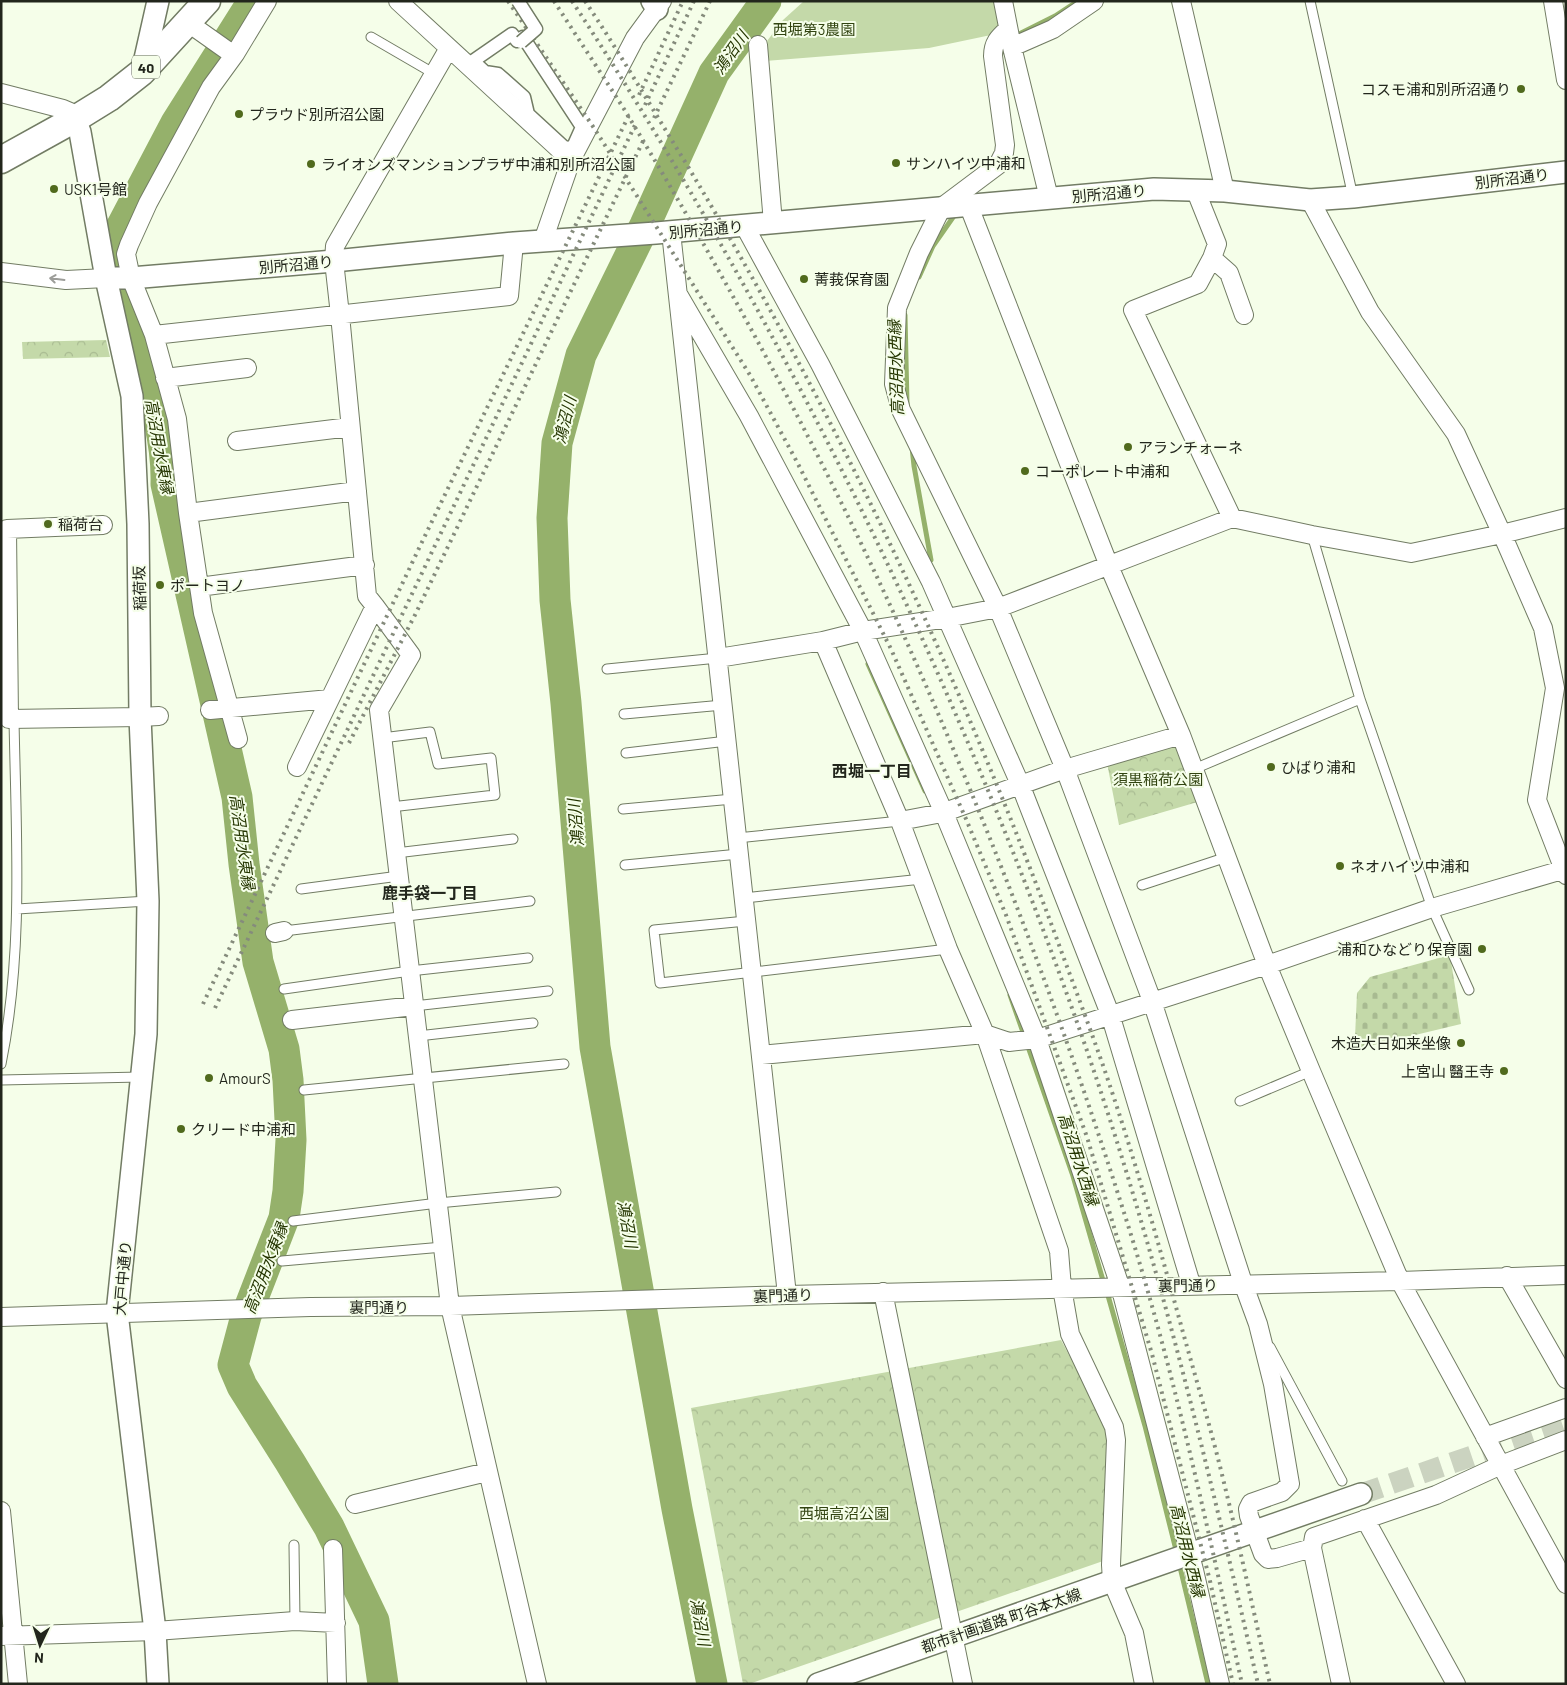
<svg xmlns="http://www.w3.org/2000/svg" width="1567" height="1685" font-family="Barlow,'Noto Sans JP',sans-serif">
  <defs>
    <pattern id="cemetery-stones" width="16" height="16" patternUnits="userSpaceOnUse" patternTransform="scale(1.25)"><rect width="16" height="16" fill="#c4d9a9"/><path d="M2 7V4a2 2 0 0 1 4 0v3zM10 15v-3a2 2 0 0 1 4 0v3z" fill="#a8ba91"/></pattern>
    <pattern id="park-crowns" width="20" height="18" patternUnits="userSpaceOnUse" patternTransform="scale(1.25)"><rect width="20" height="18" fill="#c4d9a9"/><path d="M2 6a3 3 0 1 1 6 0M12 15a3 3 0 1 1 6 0" fill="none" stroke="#a8ba91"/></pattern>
  </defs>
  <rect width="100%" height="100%" fill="#f5fee9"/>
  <!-- green -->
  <path fill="#c4d9a9" d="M804,1H998L1002,26L991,35L929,48L765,61L764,45L783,20Z"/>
  <!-- cemetery -->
  <path fill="url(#cemetery-stones)" d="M1450,955L1461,1024L1357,1049L1355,1037L1357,993L1370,977Z"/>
  <!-- park -->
  <path fill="url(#park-crowns)" d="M106,340L110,357L23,359L22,342Z
    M1181,735L1201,801L1119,825L1107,763Z
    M1061,1340L1108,1429L1106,1560L749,1684H743L691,1408Z"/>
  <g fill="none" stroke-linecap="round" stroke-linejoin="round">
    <!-- stream -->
    <path stroke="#95b16b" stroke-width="5" d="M1013,37L1055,16L1078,1
      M919,277L933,246L956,213
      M905,315L907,404
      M912,447L914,466L931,560
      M868,664L925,791
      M1010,995L1073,1176L1104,1284
      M1107,1292L1145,1426L1177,1554
      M1179,1563L1208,1684"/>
    <!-- river -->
    <path stroke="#95b16b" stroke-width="31" d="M253,1L176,123L116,237C112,254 117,270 121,286C134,352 168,416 166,484L237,797L244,864L258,962L284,1049L288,1080L291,1140L288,1191L284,1218L246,1316L233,1365L242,1386L290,1462L329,1527L374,1621L383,1684
      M712,1684L677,1509L595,1047L566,703L555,600L552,518L557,443L581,355L645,225L714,73L766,1"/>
    <!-- tertiary-tunnel -->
    <path stroke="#cbd3c0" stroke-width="21" stroke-dasharray="21 11" stroke-linecap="butt" d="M1361,1494L1566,1424"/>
    <defs>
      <path id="service" d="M1310,1L1353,197
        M371,37L433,73
        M1312,535L1360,699L1432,908L1469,990
        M607,669L718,658
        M624,714L723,705
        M382,738L430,732L438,764L491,758L495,795L391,807
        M626,753L727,741
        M1194,769L1360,699
        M623,809L733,799
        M737,838L900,821
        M396,853L513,839
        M625,865L739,854
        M1142,885L1227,857
        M301,889L399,876
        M744,898L922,879
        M17,909L148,901
        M746,921L654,930L660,983L948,949
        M284,931L530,901
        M284,989L410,971L528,958
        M414,1006L548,991
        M418,1036L533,1023
        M1,1064C24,951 16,834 14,719
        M1,1080L141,1077
        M304,1090L564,1064
        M1240,1101L1311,1071
        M293,1221L438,1203L556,1192
        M282,1261L443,1247
        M1270,1347L1342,1481
        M294,1545L295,1621"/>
      <path id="pedestrian" d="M512,34L517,41L523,37L582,127L573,147L565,148L528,114L524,97L498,74L485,72L473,61Z"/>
      <path id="minor" d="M398,1L571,160
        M1003,1L1012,47L1049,198
        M1181,1L1225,191
        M1553,1L1566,80
        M187,22L228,51L235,54
        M1008,29C998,38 993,43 993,56L1005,145L1004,153L998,165L942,207L919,253L897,308L894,384L901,410L998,608L1065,769L1152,1001L1243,1283L1258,1324L1273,1384L1290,1484L1282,1492L1251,1503L1248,1509L1249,1516L1263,1554L1268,1559L1277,1558L1312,1548L1341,1684
        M758,45L773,223
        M1012,47L1053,29L1094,1
        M1,93L63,109L70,112L75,119
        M1195,189L1217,244L1212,258L1198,284L1133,310L1232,518L1312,535L1411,553L1502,534L1566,518
        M1310,200L1370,312L1456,434L1502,534L1543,628L1555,688L1537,800L1566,875
        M968,204L1109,566L1181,735L1267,965L1311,1071L1400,1281L1566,1584
        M744,225L820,364L931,582L1020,784L1110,1014L1191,1284
        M671,232L787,1295
        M543,241L571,160L635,38L662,1
        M1212,258L1229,273L1244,315
        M1,272L66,280L106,278
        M678,294L749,416L863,631L944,813L1037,1039L1120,1286L1194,1570L1220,1684
        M154,335L509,296L514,243
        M165,378L247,368
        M237,441L350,427
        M188,513L357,491
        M103,525L7,529L9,719L140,717L159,716
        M199,587L365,565
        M375,606L411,655L379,710L450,1306L537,1684
        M823,641L863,631L947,618L998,608L1232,518
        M718,658L823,641L900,821L948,949L985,1034L761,1055
        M210,710L330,699
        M238,739L203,613L188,513L177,419L154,335L131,278L126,254L129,245L148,203L211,87L235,54L267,1
        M297,767L375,606L367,596L340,315L334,261L335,246L449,48
        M900,821L942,813L1065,769L1181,735
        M275,933L284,931
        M292,1020L414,1006
        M1507,1276L1566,1379
        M883,1292L963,1684
        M1,1317L310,1307L450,1306L787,1295L1400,1281L1566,1275
        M1485,1437L1566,1408
        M355,1504L487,1472
        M1,1511L18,1684
        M1365,1519L1456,1684
        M1312,1548L1314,1537L1436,1495L1501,1465L1566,1440
        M333,1549L337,1684
        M1,1636L155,1631L295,1621L336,1623
        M1144,1684L1134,1633L1112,1581L1111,1565L1116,1440L1114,1427L1070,1334L1062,1288L1059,1251L985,1034L1009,1042L1037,1039L1267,965L1432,908L1566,869"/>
      <path id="tertiary" d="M652,1L657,9
        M142,72L158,1
        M75,119L80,132L106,278L132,396L138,524L140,717L148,901L146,1034L117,1313L155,1631L158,1684
        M106,278H131L334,261L514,243L656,233L1154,189L1225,191L1310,200L1353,197L1566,172
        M818,1684L1361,1494"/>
      <path id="primary" d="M1,160L75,119L109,98L142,72L207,1"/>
    </defs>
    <!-- service casing -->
    <use href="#service" stroke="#727c64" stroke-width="11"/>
    <!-- pedestrian casing -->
    <use href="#pedestrian" stroke="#727c64" stroke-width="15"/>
    <!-- minor casing -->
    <use href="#minor" stroke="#727c64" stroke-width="20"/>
    <!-- tertiary casing -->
    <use href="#tertiary" stroke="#727c64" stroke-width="24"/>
    <!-- primary casing -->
    <use href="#primary" stroke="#727c64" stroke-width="29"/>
    <!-- service -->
    <use href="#service" stroke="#fff" stroke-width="9"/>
    <!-- pedestrian -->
    <use href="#pedestrian" stroke="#fff" stroke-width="12"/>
    <!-- minor -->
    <use href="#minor" stroke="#fff" stroke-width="18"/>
    <!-- tertiary -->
    <use href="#tertiary" stroke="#fff" stroke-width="21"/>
    <!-- primary -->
    <use href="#primary" stroke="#fff" stroke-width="26"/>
    <!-- rail -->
    <path stroke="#858b7c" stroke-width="4" stroke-dasharray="2.5 5" stroke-linecap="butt" d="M508,1L594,128L750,375L797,462L891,649L966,819L1006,915L1087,1137L1152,1354L1210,1581L1233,1684
      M554,1C577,37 601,73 624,109C727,279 823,455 904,636C992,832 1068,1033 1132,1238C1177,1384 1209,1534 1242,1684
      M572,1C778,316 946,656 1073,1011C1152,1231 1206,1457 1258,1684
      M585,1C621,55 653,110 687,165C833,409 956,667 1055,934C1075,989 1096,1043 1114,1098C1140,1177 1162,1256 1184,1336C1198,1386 1213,1436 1225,1487C1241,1552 1255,1618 1270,1684
      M639,95L683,1
      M645,105L694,1
      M654,118L710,1
      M349,743L416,613L644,139
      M203,1004L422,542L630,113
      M215,1008L636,123"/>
    <defs>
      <path id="pedestrian-bridge" d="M518,1L536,29L521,42"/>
    </defs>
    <!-- pedestrian-bridge casing -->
    <use href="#pedestrian-bridge" stroke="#727c64" stroke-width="15" stroke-linecap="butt"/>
    <!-- pedestrian-bridge -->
    <use href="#pedestrian-bridge" stroke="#fff" stroke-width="12"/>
  </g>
  <!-- one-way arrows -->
  <defs><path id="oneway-shaft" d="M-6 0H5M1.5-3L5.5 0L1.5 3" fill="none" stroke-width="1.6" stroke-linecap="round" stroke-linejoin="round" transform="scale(1.25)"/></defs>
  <use stroke="#9c9d99" href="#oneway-shaft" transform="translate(57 279) rotate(-173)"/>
  <!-- markers -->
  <g fill="#506a1d" stroke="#f5fee9" stroke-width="2">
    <circle cx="1521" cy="89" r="5"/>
    <circle cx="239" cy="114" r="5"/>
    <circle cx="896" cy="163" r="5"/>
    <circle cx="311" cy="164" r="5"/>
    <circle cx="54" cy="189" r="5"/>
    <circle cx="804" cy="279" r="5"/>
    <circle cx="1128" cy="447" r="5"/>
    <circle cx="1025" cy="471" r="5"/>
    <circle cx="48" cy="524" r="5"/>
    <circle cx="160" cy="585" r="5"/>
    <circle cx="1271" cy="767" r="5"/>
    <circle cx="1340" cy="866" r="5"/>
    <circle cx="1482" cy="949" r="5"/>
    <circle cx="1461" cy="1043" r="5"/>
    <circle cx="1504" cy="1071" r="5"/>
    <circle cx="209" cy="1078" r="5"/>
    <circle cx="181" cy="1129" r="5"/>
  </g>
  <g text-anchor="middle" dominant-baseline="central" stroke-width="4" stroke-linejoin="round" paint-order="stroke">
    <!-- shield labels -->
    <rect fill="#f5fee9" stroke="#61675a" stroke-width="1" x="132" y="55.5" width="28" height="23" rx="4"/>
    <g font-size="14" font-weight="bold" fill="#22261c">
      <text x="146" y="67">40</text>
    </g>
    <!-- park labels -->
    <g font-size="15" fill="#324411" stroke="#f5fee9">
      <text x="814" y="29">西堀第3農園</text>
      <text x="1158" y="779">須黒稲荷公園</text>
      <text x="844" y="1513">西堀高沼公園</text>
    </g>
    <!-- poi labels -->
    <g font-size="15" fill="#22261c" stroke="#f5fee9" text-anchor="start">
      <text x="1511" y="89" text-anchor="end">コスモ浦和別所沼通り</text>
      <text x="249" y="114">プラウド別所沼公園</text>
      <text x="906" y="163">サンハイツ中浦和</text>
      <text x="321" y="164">ライオンズマンションプラザ中浦和別所沼公園</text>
      <text x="64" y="189">USK1号館</text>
      <text x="814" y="279">菁莪保育園</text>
      <text x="1138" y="447">アランチォーネ</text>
      <text x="1035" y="471">コーポレート中浦和</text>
      <text x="58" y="524">稲荷台</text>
      <text x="170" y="585">ポートヨノ</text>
      <text x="1281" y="767">ひばり浦和</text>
      <text x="1350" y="866">ネオハイツ中浦和</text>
      <text x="1472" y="949" text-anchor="end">浦和ひなどり保育園</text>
      <text x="1451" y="1043" text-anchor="end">木造大日如来坐像</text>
      <text x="1494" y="1071" text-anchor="end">上宮山 醫王寺</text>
      <text x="219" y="1078">AmourS</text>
      <text x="191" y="1129">クリード中浦和</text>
    </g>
    <!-- street labels -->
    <g font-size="15" fill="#22261c" stroke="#f5fee9">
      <text transform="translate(1512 178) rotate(-7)">別所沼通り</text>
      <text transform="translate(1109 193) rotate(-5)">別所沼通り</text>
      <text transform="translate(706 229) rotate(-5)">別所沼通り</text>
      <text transform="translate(296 264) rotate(-5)">別所沼通り</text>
      <text transform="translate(139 588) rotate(-91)">稲荷坂</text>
      <text transform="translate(122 1278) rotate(-85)">大戸中通り</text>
      <text transform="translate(1188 1285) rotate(-1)">裏門通り</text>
      <text transform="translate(783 1295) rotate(-2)">裏門通り</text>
      <text x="379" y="1307">裏門通り</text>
      <text transform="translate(1001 1620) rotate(-19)">都市計画道路 町谷本太線</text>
    </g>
    <!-- water labels -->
    <g font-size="16" font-style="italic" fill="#243500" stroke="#f5fee9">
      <text transform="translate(730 52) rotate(-55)">鴻沼川</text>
      <text transform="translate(895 368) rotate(-92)">高沼用水西縁</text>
      <text transform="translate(564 420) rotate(-76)">鴻沼川</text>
      <text transform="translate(160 446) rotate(80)">高沼用水東縁</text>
      <text transform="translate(575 823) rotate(-95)">鴻沼川</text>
      <text transform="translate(243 842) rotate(82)">高沼用水東縁</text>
      <text transform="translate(1079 1159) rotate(72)">高沼用水西縁</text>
      <text transform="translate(628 1224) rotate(80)">鴻沼川</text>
      <text transform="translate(265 1268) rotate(-69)">高沼用水東縁</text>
      <text transform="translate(1188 1550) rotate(76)">高沼用水西縁</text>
      <text transform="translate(701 1622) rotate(80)">鴻沼川</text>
    </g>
    <!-- neighbourhood labels -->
    <g font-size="16" font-weight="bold" fill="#22261c" stroke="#f5fee9">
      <text x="872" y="770">西堀一丁目</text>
      <text x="430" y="892">鹿手袋一丁目</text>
    </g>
  </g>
  <!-- border -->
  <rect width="1567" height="1685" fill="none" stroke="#22261c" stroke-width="5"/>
  <!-- north arrow -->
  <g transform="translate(40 1645) rotate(184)" stroke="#f5fee9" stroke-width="4" paint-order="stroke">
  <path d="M0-4L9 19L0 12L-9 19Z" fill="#22261c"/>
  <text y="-8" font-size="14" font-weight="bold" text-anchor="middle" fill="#22261c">N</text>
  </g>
</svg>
